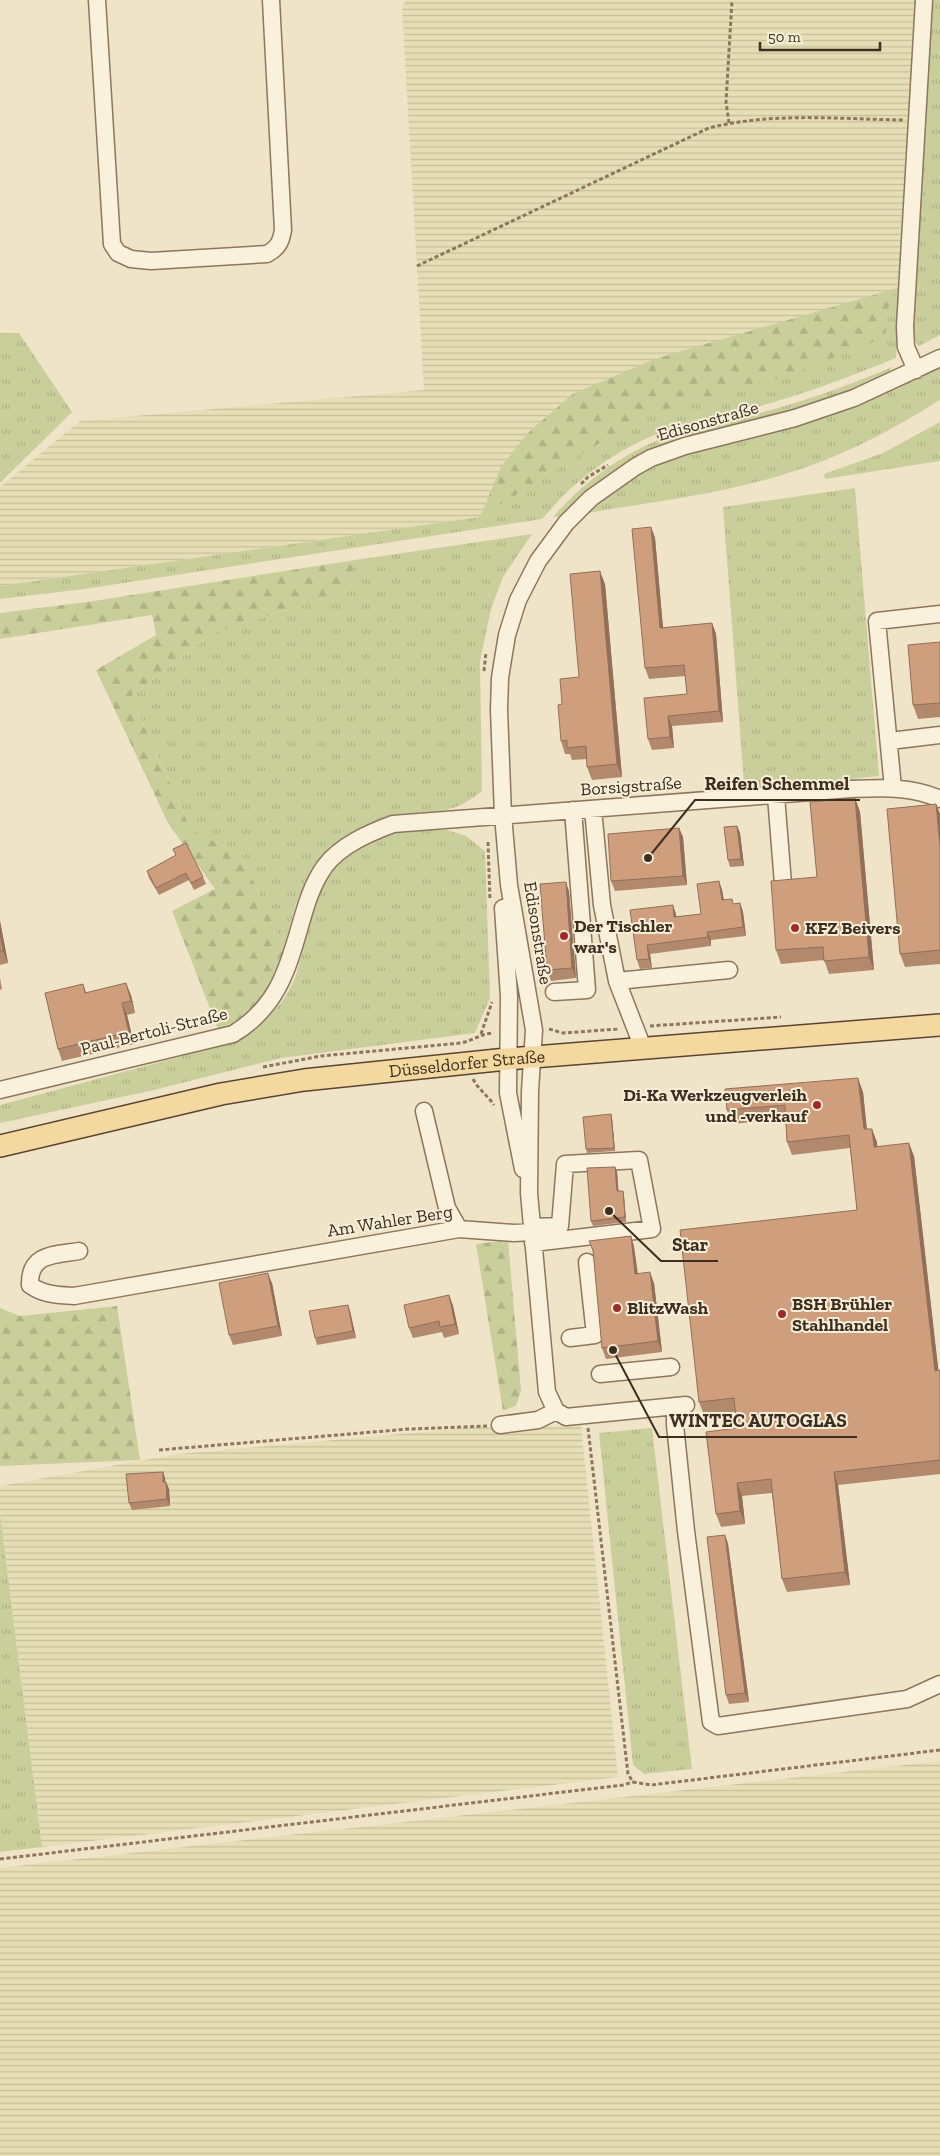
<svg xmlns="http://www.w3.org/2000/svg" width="940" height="2156" font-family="'Zilla Slab',serif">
  <defs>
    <pattern id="farmland-rules" width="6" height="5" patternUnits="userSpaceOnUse" patternTransform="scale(1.25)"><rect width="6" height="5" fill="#e6deb5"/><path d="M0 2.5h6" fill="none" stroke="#c6bf9b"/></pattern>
    <pattern id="grass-tufts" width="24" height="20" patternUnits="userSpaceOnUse" patternTransform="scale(1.25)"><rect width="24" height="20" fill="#c9cf9b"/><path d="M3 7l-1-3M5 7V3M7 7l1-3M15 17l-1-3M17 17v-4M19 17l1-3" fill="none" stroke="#aeb285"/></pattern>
    <pattern id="forest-firs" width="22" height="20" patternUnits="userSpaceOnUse" patternTransform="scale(1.25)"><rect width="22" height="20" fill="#c9cf9b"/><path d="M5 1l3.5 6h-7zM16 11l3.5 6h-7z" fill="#aeb285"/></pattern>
  </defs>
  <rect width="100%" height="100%" fill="#f0e4c8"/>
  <!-- farmland -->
  <path fill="url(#farmland-rules)" d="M406,0H916L901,287L655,359L573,394L501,467L480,517L0,586V487L80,421L424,390L402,7Z
    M581,1426L618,1777L42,1847L0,1513V1486L178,1454L467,1428Z
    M940,1761V2156H0V1868Z"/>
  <!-- grass -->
  <path fill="url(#grass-tufts)" d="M930,0H940V335L919,346L912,338Z
    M901,287L896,358C847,378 799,396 749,409C712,419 674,425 639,442C612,455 584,475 562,497C555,504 549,512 542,519L84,589L0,599V586L480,517L501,467L530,431L573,394L655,359Z
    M0,333H19L72,412L0,483Z
    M892,367L884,377L841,394L779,414L694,435L643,453L593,486L562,516L553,517C587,478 631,447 681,432C712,423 744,418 774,409C814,398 854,383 892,367Z
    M940,368V400C892,430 840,458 785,474C721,494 654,502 587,513L630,479L677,456L798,425L858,404Z
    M940,422V461L825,479L824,474L883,453Z
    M855,488L879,776L748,790L744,784L723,507Z
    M532,534L503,577L491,609L480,661L482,791C454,814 441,810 408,814C362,820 324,844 303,887C294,905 290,928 284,948L241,854L191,830L131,696L213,633L347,591L355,560Z
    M447,830L466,836L485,851L490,998L475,1033L281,1058L154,1090L0,1123V1105L224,1045C255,1032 284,1009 296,975C304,950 307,923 317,898C328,867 362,840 393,833C410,829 429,830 447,830Z
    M652,1428L692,1769L644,1774L633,1765L599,1433Z
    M0,1513L42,1847L0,1852Z"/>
  <!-- forest -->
  <path fill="url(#forest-firs)" d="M901,287L890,297L885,337L790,375L645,415L480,517L501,467L530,431L573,394L655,359Z
    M355,560L348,591L213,633L131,696L191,830L241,854L284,948C272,984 256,1016 218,1029L172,911L215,889L168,823L96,670L156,635L152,615L0,639V613L94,601Z
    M508,1240L521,1391L516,1406L503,1411L476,1244Z
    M117,1306L140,1460L0,1466V1308L20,1316Z"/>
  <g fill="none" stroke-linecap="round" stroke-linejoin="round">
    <defs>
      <path id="minor" d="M97,0L112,244L118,253L131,259L151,261L267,254C278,248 281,242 283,230L271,0
        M916,370L906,347L905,327L924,0
        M890,741L940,735
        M893,788L877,621L940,614
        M776,796L783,884
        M593,809L602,905L617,981L643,1048
        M503,908L509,996L508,1093L523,1169
        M617,981L729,970
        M554,992L587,990L573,810
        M0,1090L233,1034C276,1008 287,972 300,926C306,905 312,884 325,866C341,845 369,833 393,824L851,789C882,788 911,786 940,799
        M424,1111L447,1208L459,1229
        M532,1227L560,1226L565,1164L639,1160L652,1229L533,1243
        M79,1251C55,1255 29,1253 30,1285C44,1295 57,1295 74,1296L459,1229L514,1233L532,1232
        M570,1338L595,1335L587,1262
        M600,1374L671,1367
        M686,1405L566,1417L556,1411L547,1392L529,1193L530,1091L534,1030L509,885L503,815L499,710L500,678L504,653L507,635L518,600L538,561L566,523L591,498L635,467L651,458L685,446L795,418L854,398L940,358
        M675,1406V1425L686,1531L711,1722L718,1726L907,1699L940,1684
        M500,1425L538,1420L556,1411"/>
      <g id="major">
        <path id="s1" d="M0,1146L221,1094L304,1080L507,1059L940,1025"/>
      </g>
    </defs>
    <!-- minor casing -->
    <use href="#minor" stroke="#8d765c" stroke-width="19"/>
    <!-- major casing -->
    <use href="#major" stroke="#5b4430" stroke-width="24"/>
    <!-- path -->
    <path stroke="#8d765c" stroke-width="3" stroke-dasharray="4 2.5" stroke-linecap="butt" d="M729,123L726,102L732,0
      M417,266L709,128C772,112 838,119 903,120
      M657,437L672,432
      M581,484L588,477L608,465
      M484,671L486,652
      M488,842L490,900
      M650,1026L781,1017
      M549,1029L563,1033L619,1029
      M481,1034L492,1002
      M263,1067L321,1056L461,1043C474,1040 480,1034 493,1033
      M473,1079C478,1089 487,1095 494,1105
      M588,1428L628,1774L633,1782L651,1785L940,1750
      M159,1450L409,1429L487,1426
      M0,1859L623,1785L633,1782"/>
    <!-- minor -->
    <use href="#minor" stroke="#faf1dc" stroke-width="16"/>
    <!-- major -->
    <use href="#major" stroke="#f3d9a0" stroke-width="21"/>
  </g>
  <!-- wall -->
  <path fill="#b2896c" d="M651,527L655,538L663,628L712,623L716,634L723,722L672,726L674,748L652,750L648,739L687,694L685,676L649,679L645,668Z
    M605,584L622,777L592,780L587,767V759L572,760L570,754H565L561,741L562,704L579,677Z
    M940,642V717L918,719L913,705Z
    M855,798L860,812L874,970L829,974L824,960L781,964L776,950L817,877Z
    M936,804L940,814V964L905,967L900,954Z
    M737,826L740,833L744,866L730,867L728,860Z
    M679,828L683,837L687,885L615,891L611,881Z
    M173,849L203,877L206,884L194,890L189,880L159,895L149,878L147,871L176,856Z
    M719,881L722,890L724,900L734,904L740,903L743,912L746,936L711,940V946L650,954L652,968L640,969L637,960L673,905L676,917L701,914Z
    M566,882L569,892L576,978L551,981L547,970Z
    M0,921L8,963L0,965Z
    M0,978L2,989L0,990Z
    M83,984L86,992L131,995L135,1013L127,1015L134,1044L62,1061L58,1049Z
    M863,1092L867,1129L877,1142V1147L914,1156L938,1370H940V1474L838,1485L850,1585L787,1592L782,1579L772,1493L742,1496L745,1524L721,1527L716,1514L737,1428L735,1412L704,1415L699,1402L857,1210L850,1148L792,1155L787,1142L786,1119L732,1124L727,1110Z
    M611,1114L612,1118L615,1151L587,1153L586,1149Z
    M615,1167L617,1171L618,1191H623L624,1196L626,1222L593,1226L591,1221Z
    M631,1236L634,1247L638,1274L654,1283L662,1352L606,1359L602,1348L593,1252L589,1241Z
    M272,1283L282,1336L233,1345L229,1335Z
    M449,1295L453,1306L459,1334L444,1338L442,1332L413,1338L409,1328Z
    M348,1305L350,1311L356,1338L317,1345L315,1338Z
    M163,1472L165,1478V1482H166L169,1489L170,1506L132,1510L129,1503Z
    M725,1535L728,1544L749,1702L729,1704L726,1695Z"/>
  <!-- shaded-wall -->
  <path fill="#916f58" d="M651,527L655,538L664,639L660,628Z
    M600,571L605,584L622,777L617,764Z
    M712,623L716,634L723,722L719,711Z
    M668,716L672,726L674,748L670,737Z
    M855,798L860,812L874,970L869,957Z
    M936,804L940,814V846Z
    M737,826L740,833L744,866L741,859Z
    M679,828L683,837L687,885L683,876Z
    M719,881L722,890L725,909L722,900Z
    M566,882L569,892L576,978L572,968Z
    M740,903L743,912L746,936L743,927Z
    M673,905L676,914L677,926L674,917Z
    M0,921L8,963L3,951L0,932Z
    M707,932L711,940V946L708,937Z
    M647,945L650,954L652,968L649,959Z
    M126,983L131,995L135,1013L131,1001Z
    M122,1003L127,1015L134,1044L129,1032Z
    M858,1078L863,1092L868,1142L864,1129Z
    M611,1114L612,1118L615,1151L614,1148Z
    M872,1129L877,1142L878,1160L874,1147Z
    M909,1143L914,1156L940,1384L935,1371Z
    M615,1167L617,1171L619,1196L617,1191Z
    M623,1191L624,1196L626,1222L625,1217Z
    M631,1236L634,1247L639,1285L635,1274Z
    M650,1272L654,1283L662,1352L658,1341Z
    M268,1273L272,1283L282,1336L278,1326Z
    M449,1295L453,1306L459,1334L455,1324Z
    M348,1305L350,1311L356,1338L353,1331Z
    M163,1472L165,1478L166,1489L163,1482Z
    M834,1472L838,1485L850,1585L845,1572Z
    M166,1482L169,1489L170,1506L167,1499Z
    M737,1483L742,1496L745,1524L740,1511Z
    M725,1535L728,1544L749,1702L745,1693Z"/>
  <!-- building -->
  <path fill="#cf9f7d" stroke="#916f58" d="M651,527L660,628L712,623L719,711L668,716L670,737L648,739L644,698L687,694L684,665L645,668L632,529Z
    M600,571L617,764L587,767L586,746L567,748V740L561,741L558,705L562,704L560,679L579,677L570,574Z
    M940,642V703L913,705L908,645Z
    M855,798L869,957L824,961L823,947L776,950L771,881L817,877L810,802Z
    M936,804L940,846V950L900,954L887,809Z
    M737,826L741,859L728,860L724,827Z
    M679,828L683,876L611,881L608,834Z
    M186,843L203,877L191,883L186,873L156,888L147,871L176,855L173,849Z
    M719,881L722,900L732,899L733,904L740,903L743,927L707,932L708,937L647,945L649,959L637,960L630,910L673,905L674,917L701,914L697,884Z
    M566,882L572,968L547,970L540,884Z
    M0,932L3,951H0Z
    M126,983L131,1001L122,1003L129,1032L58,1049L45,993L83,984L85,993Z
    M858,1078L864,1129H872L874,1147L909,1143L935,1371L940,1370V1460L834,1472L845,1572L782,1579L771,1479L737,1483L740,1511L716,1514L706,1432L737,1428L734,1398L699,1402L680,1230L857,1210L849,1135L787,1142L785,1105L727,1110L725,1089Z
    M611,1114L614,1148L586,1149L583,1117Z
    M615,1167L617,1191H623L625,1217L591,1221L587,1168Z
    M631,1236L635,1274L650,1272L658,1341L602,1348L593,1250L589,1241Z
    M268,1273L278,1326L229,1335L219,1283Z
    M449,1295L455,1324L440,1327L439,1321L409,1328L404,1305Z
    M348,1305L353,1331L315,1338L309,1311Z
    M163,1472V1482H166L167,1499L129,1503L126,1474Z
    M725,1535L745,1693L726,1695L707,1537Z"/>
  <!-- markers -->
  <g fill="#9e2a2b" stroke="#f7eed8" stroke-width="2">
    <circle cx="795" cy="928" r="5"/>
    <circle cx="564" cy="936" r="5"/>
    <circle cx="817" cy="1105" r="5"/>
    <circle cx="617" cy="1308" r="5"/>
    <circle cx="782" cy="1314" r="5"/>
  </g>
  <g text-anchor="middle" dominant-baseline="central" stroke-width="4" stroke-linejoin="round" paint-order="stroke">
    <!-- street labels -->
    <g font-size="18" fill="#3d2e20" stroke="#f7eed8">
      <text transform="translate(708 421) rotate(-16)">Edisonstraße</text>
      <text transform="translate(631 786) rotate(-4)">Borsigstraße</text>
      <text transform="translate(538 933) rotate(81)">Edisonstraße</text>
      <text transform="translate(154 1031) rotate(-14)">Paul-Bertoli-Straße</text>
      <text stroke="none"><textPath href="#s1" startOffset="475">Düsseldorfer Straße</textPath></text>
      <text transform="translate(390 1221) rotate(-9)">Am Wahler Berg</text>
    </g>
    <!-- poi labels -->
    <g font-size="18" font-weight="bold" fill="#3d2e20" stroke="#f7eed8" text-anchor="start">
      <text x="574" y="926">Der Tischler<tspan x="574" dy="21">war's</tspan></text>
      <text x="805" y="928">KFZ Beivers</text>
      <text x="807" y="1095" text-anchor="end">Di-Ka Werkzeugverleih<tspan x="807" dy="21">und -verkauf</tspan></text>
      <text x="792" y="1304">BSH Brühler<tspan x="792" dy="21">Stahlhandel</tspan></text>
      <text x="627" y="1308">BlitzWash</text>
    </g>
  </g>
  <!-- callouts -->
  <path fill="none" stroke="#3d2e20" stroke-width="2" d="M648 858L695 800H860M609 1211L661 1261H718M613 1350L659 1437H857"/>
  <g fill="#3d2e20" stroke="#f7eed8" stroke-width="2">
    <circle cx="648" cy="858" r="5"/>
    <circle cx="609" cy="1211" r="5"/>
    <circle cx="613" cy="1350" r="5"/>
  </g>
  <g font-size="19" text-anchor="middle" font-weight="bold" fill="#3d2e20" stroke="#f7eed8" stroke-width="4" stroke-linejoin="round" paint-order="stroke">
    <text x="777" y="790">Reifen Schemmel</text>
    <text x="690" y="1251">Star</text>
    <text x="758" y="1427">WINTEC AUTOGLAS</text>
  </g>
  <!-- scale -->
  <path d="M760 42v8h120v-8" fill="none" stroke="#3d2e20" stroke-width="2.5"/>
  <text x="768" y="42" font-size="15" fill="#3d2e20" stroke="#f7eed8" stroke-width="4" paint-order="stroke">50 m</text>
</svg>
